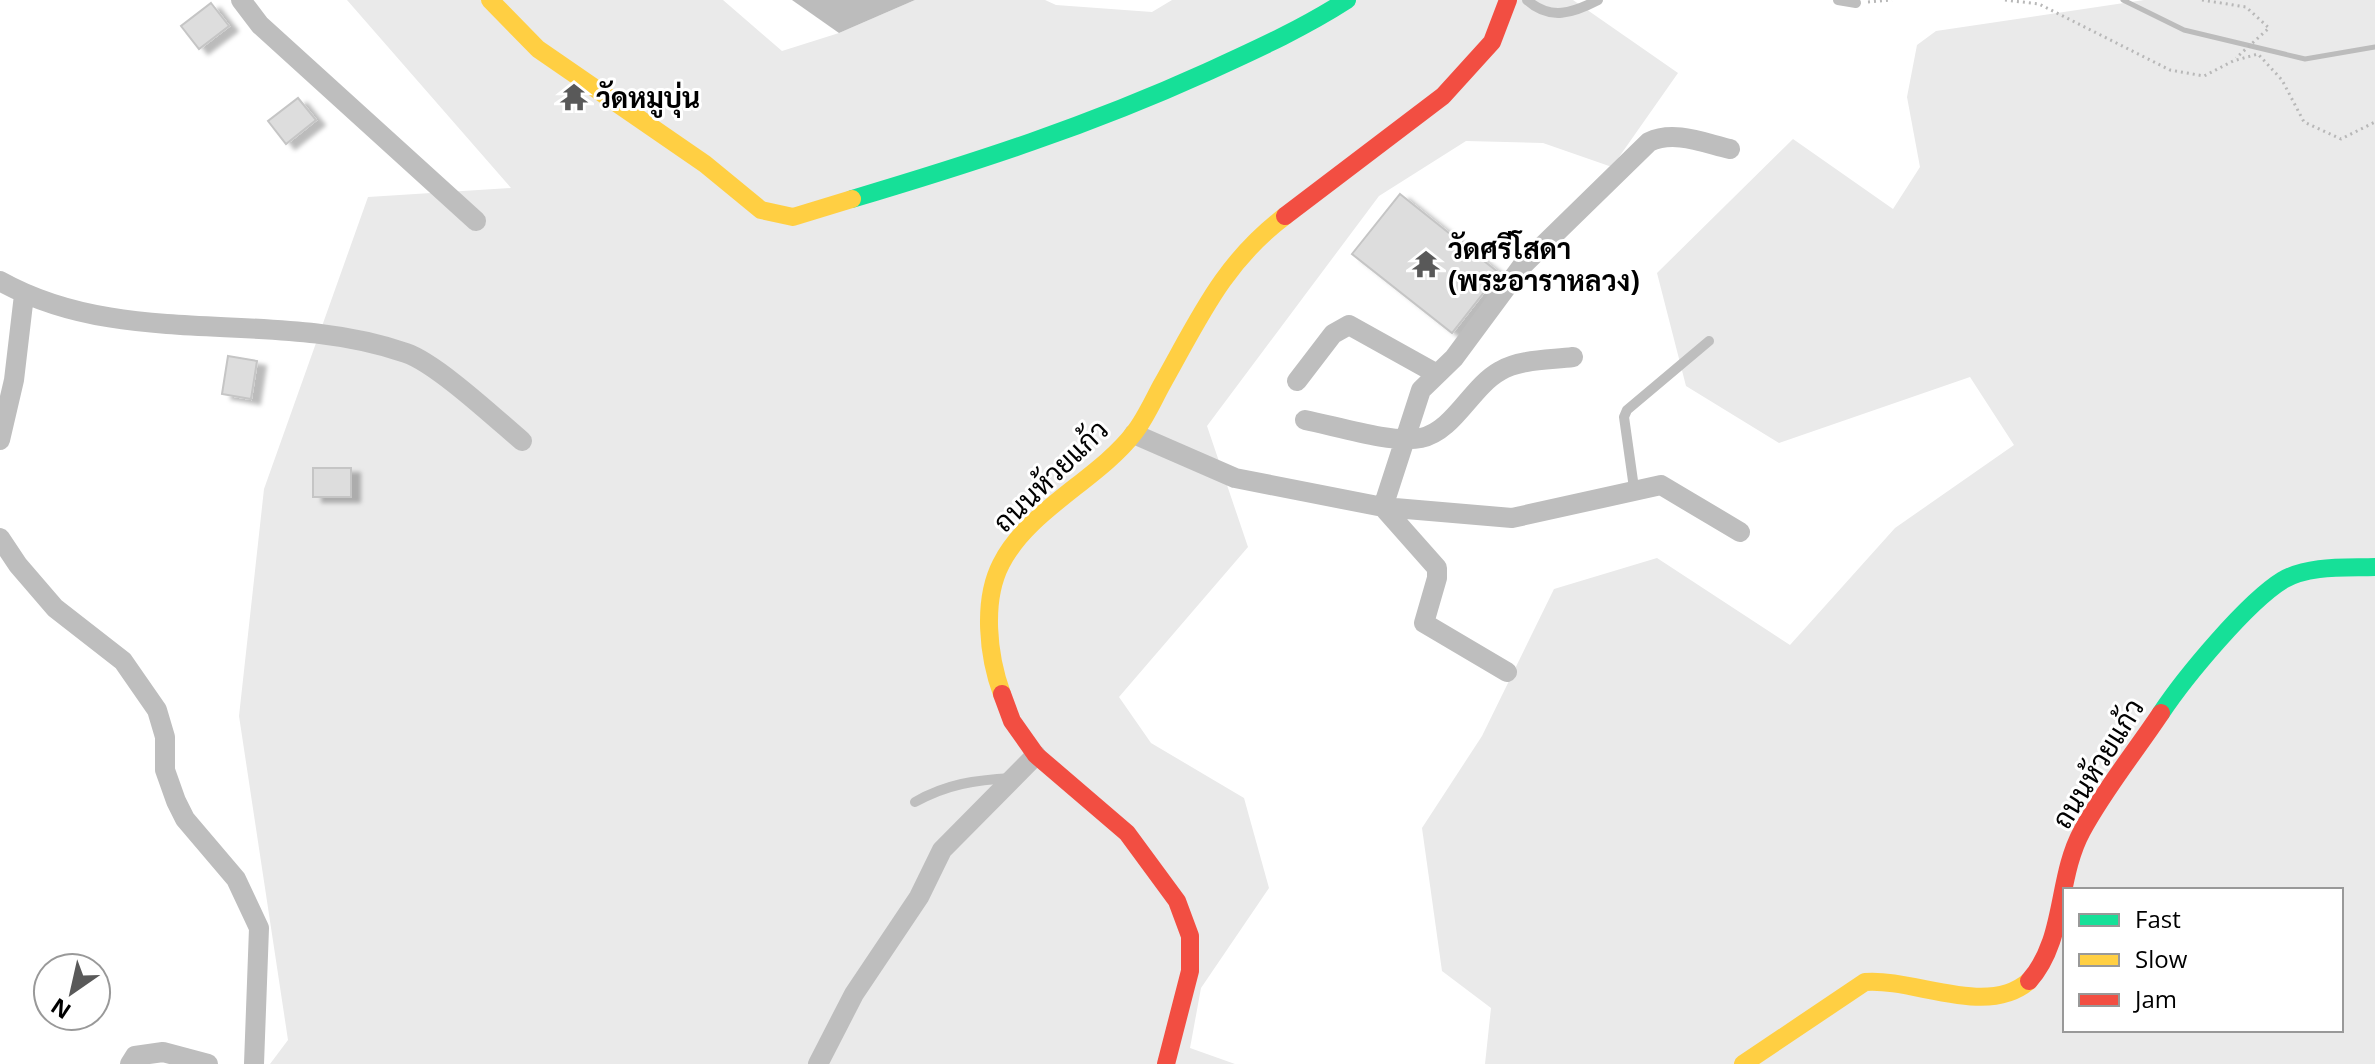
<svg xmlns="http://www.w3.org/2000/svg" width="2375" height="1064" font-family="'Open Sans',Sarabun,sans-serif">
  <defs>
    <filter id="shadow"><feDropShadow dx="9" dy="5" stdDeviation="2" flood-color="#0004"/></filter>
  </defs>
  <rect width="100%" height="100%" fill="#fff"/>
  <!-- green -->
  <path fill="#eaeaea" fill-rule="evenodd" d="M347,0H723L782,51L839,33L915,0H1045L1056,5L1152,12L1172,0H1573L1678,73L1612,167L1543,143L1466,141L1379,196L1207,426L1248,547L1119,697L1151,743L1244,798L1269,888L1201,988L1190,1048L1235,1064H270L288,1040L239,716L264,489L368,197L511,188Z
    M2144,0H2375V1064H1485L1491,1008L1442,971L1422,828L1482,736L1554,589L1657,558L1790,645L1895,528L2014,445L1970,377L1779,443L1686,386L1657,273L1793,139L1893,209L1920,167L1907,97L1917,45L1936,31ZM2065,890H2341V1030H2065Z"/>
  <!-- water -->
  <path fill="#bcbcbc" d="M792,0H915L839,33Z"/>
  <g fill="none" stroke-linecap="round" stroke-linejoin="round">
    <!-- stream -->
    <path stroke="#bcbcbc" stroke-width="5" d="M2123,0L2184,30L2305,59L2375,47"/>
  </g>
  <!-- building -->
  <path fill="#ddd" stroke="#c5c5c5" stroke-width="2" filter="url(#shadow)" d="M211,3L229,26L199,49L181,26Z
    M298,98L316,120L286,144L268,121Z
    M1400,194L1499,273L1452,333L1352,254Z
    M228,356L257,361L251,399L222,394Z
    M313,468H351V497H313Z"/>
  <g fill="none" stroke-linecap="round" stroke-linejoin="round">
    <!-- path -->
    <path stroke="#b8b8b8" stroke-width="3" stroke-dasharray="2 4" stroke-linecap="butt" d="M2005,0L2039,4L2170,70L2204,76L2233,61L2258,54L2282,80L2304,122L2341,139L2375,122
      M2202,0L2246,7L2269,28L2236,58
      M1868,2L1892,0"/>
    <!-- lane -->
    <path stroke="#bebebe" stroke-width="10" d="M1527,0C1550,21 1573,13 1598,0
      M1838,0L1856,3
      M1634,488L1624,417L1627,410L1709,341
      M915,802C947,784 975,780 1012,778"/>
    <!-- street -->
    <path stroke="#bebebe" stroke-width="20" d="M241,0L260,25L476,221
      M0,281C125,351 274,307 406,353C436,363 495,418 522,441
      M1297,381L1333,334L1349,325L1437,374
      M1305,420C1336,426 1392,444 1421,438C1454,431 1471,387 1500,371C1520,359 1551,360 1573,357
      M1134,434L1235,478L1383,507L1512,518L1661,485L1740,532
      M0,440L14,380L24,295
      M0,538L18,565L55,608L123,661L157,710L165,737V770L176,801L185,819L236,879L259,928L254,1064
      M1507,672L1424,623L1437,578V568L1383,507L1421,390L1454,358L1522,266L1649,142C1674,130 1704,143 1730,149
      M130,1064L135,1056L163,1052L208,1064
      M818,1064L854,994L919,897L942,850L1036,755"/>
    <!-- fast -->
    <path stroke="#16e098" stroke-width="18" d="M852,199C976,162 1088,126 1207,72C1255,50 1302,29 1347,0
      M2161,713C2185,677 2247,602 2283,580C2309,565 2346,568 2375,567"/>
    <!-- slow -->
    <path stroke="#ffcf43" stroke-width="18" d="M490,0L538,49L705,164L761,210L793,217L852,199
      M1002,694C988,656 982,601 1001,564C1028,510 1099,479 1134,433C1145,419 1153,401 1161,386C1199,319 1222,264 1285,216
      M1743,1064L1865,982C1915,978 1987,1018 2029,981"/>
    <!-- jam -->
    <path stroke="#f24e42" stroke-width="18" d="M1285,216L1443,96L1492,42L1508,0
      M1002,694L1012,721L1036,755L1127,833L1177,901L1190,936V971L1166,1064
      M2029,981C2066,939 2056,879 2082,831C2104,790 2135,752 2161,713"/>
  </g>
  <!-- icons -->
  <defs>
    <symbol id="temple-bare" viewBox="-9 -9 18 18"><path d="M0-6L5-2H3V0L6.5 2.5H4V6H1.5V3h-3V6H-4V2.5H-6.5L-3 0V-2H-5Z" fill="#595959" stroke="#fff" stroke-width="2.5" paint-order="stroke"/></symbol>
  </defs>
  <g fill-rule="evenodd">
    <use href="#temple-bare" x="554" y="77" width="40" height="40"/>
    <use href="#temple-bare" x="1406" y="244" width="40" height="40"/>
  </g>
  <g text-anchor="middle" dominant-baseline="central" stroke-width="6" stroke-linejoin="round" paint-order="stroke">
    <!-- poi labels -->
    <g font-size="28" font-weight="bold" fill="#000" stroke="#fff" text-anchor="start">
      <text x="596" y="97">วัดหมูบุ่น</text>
      <text x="1448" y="248">วัดศรีโสดา<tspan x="1448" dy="32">(พระอาราหลวง)</tspan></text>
    </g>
    <!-- street labels -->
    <g font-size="28" fill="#000" stroke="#fff">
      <text transform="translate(1050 475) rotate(-44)">ถนนห้วยแก้ว</text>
      <text transform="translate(2097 763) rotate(-58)">ถนนห้วยแก้ว</text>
    </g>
  </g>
  <!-- legend -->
  <rect x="2063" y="888" width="280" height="144" fill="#ffffff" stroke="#999999" stroke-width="2"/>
  <rect x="2079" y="914" width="40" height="12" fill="#16e098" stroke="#999999" stroke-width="2"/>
  <text x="2135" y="928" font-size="24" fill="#000000">Fast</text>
  <rect x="2079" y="954" width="40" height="12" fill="#ffcf43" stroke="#999999" stroke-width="2"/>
  <text x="2135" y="968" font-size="24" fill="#000000">Slow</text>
  <rect x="2079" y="994" width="40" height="12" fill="#f24e42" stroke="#999999" stroke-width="2"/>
  <text x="2135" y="1008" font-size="24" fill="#000000">Jam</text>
  <!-- north arrow -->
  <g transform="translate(72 992) rotate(214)"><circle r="38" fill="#ffffff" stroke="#999999" stroke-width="2"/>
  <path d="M0-6L14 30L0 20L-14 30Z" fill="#595959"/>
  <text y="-12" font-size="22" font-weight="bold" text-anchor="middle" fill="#000000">N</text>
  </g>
</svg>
